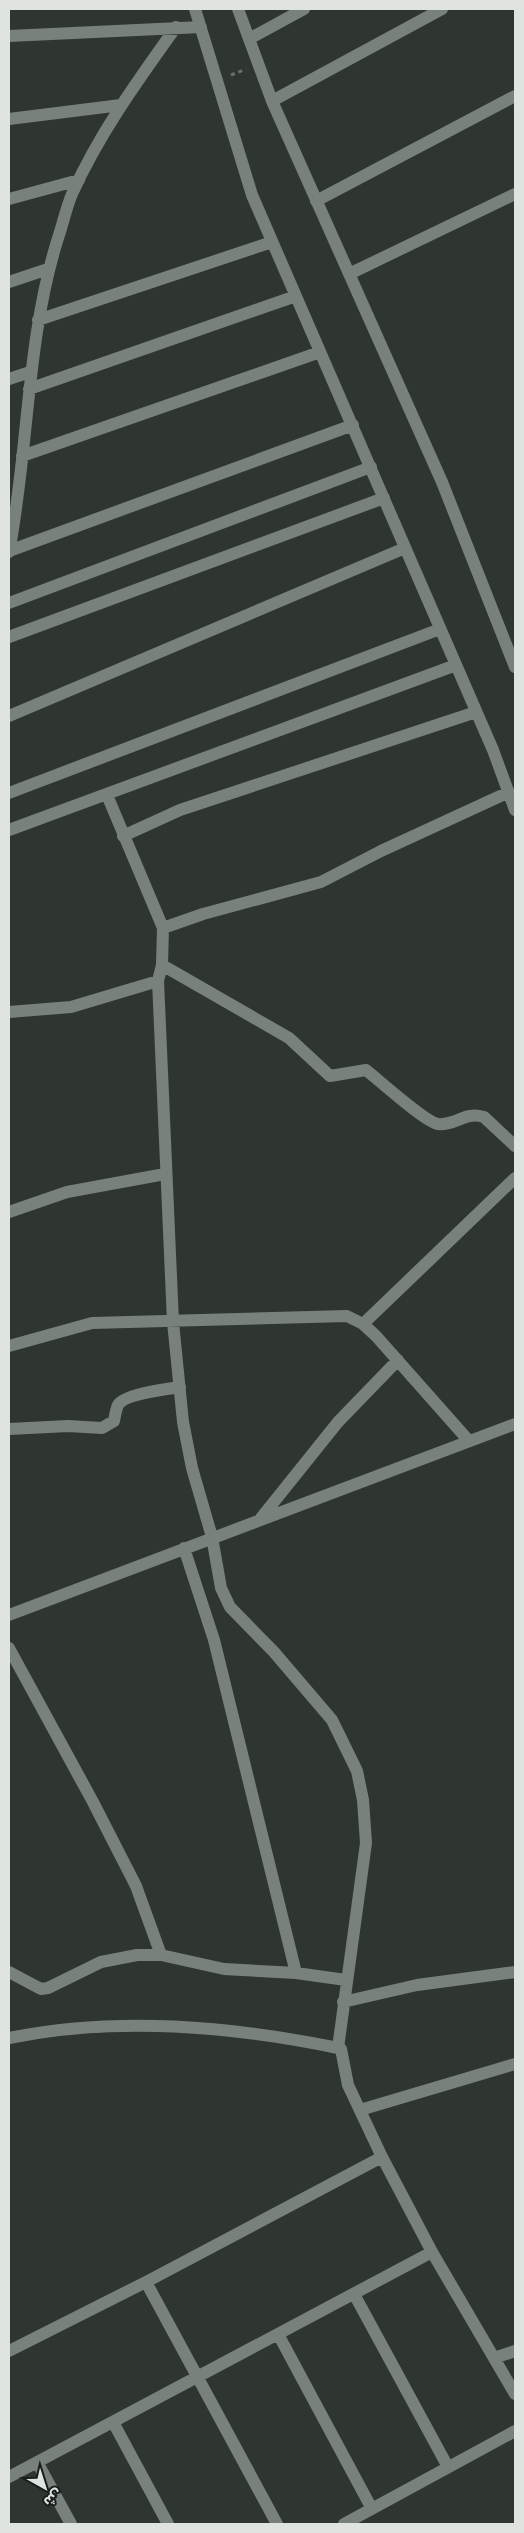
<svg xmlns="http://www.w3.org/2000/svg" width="524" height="2533" font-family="'Source Serif 4','Noto Sans Arabic',serif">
  <rect width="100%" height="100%" fill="#2f3632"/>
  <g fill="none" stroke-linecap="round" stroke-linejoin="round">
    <!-- path -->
    <path stroke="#6a706c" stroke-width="3" stroke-dasharray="4 4" stroke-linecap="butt" d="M231,75L246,69"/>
    <!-- street -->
    <path stroke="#79817c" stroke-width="12" d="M195,9L252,195L493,750L515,810
      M238,9L272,101L442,482L515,667
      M9,36L201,27
      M249,39L304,9
      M272,101L442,9
      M9,119L121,105
      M9,199L79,180
      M316,201L515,96
      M349,274L515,194
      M9,282L48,269
      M38,320L272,242
      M9,379L30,372
      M29,389L296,296
      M22,456L320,352
      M9,551L353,425
      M9,552C29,448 26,340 58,238C63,224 66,208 72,194C99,134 138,80 176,27
      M9,603L371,467
      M9,637L384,498
      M9,716L405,548
      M9,793L440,629
      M107,795L163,928L162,965L158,981L173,1322L183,1422L192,1468L212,1537L221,1588L230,1607L274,1652L332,1720L357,1771L363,1800L366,1843L338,2048L341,2049L348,2085L382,2157L432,2252L515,2394
      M9,830L456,665
      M123,836L180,810L476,712
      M163,928L203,914L321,882L381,851L509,792
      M162,965L289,1038L330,1076L366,1070C379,1080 425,1122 438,1124C456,1126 464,1111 484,1117L515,1146
      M9,1012L71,1007L158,981
      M9,1212L67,1192L165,1174
      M363,1324L515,1178
      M9,1346L92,1323L347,1316L363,1324L376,1336L469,1441
      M9,1429L68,1426L102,1428L114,1421C115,1416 116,1409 118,1405C124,1394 167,1389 180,1387
      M261,1518L338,1422L398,1360
      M184,1548L214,1640L296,1973
      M9,1615L515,1424
      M9,1648L93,1802L136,1886L161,1955
      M9,1972L41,1989L48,1988L101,1962L137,1955H161L224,1969L296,1973L346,1980
      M343,2002L417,1985L515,1972
      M9,2038C118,2016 230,2026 338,2048
      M360,2110L515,2064
      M146,2282L277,2524
      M354,2294L448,2467
      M278,2334L372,2509
      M9,2351L146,2282L382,2157
      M494,2358L515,2351
      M113,2422L168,2524
      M37,2462L71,2524
      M9,2477L432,2252
      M344,2524L515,2431"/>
  </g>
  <!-- border -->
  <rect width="524" height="2533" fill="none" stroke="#dfe4e1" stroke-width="20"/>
  <!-- north arrow -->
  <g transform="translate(45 2488) rotate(141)" stroke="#191d1b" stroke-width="4" paint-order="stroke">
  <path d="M0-4L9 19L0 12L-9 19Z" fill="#dfe4e1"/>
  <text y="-8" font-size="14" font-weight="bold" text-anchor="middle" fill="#dfe4e1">ش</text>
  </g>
</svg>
